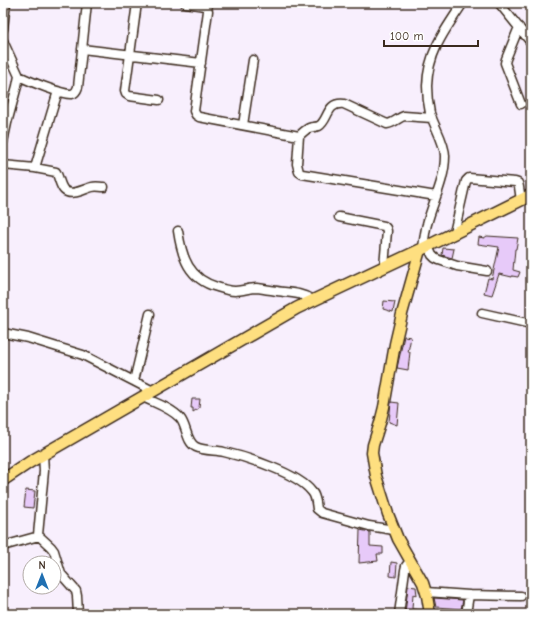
<svg xmlns="http://www.w3.org/2000/svg" width="534" height="617" font-family="'Comic Neue',sans-serif">
  <rect width="100%" height="100%" fill="#f8effd"/>
  <filter id="ink" filterUnits="userSpaceOnUse"><feTurbulence type="fractalNoise" baseFrequency=".025" numOctaves="2"/><feDisplacementMap in="SourceGraphic" scale="8" xChannelSelector="R" yChannelSelector="G"/><feConvolveMatrix kernelMatrix="1 2 1 2 8 2 1 2 1" color-interpolation-filters="sRGB"/></filter>
  <g filter="url(#ink)">
    <!-- building -->
    <path fill="#e7caf9" stroke="#3b2a1e" d="M487,236L518,238L516,249H515L513,270L520,272L518,277L512,276V277L499,274L492,295L484,293L488,278L492,279L499,247L478,244L479,237L484,238Z
      M443,248L454,249L452,258L442,255Z
      M384,301L395,302L393,312L383,309Z
      M404,336L411,337L408,352H410L408,370L397,368Z
      M192,399H200L199,408L193,412V408H191Z
      M391,402L399,403L397,425L389,422Z
      M26,490L35,491L33,508L24,507Z
      M360,530L370,532V546L383,547V554H377L378,561L359,563Z
      M391,562L397,563L396,577L390,576Z
      M408,586L416,587L417,595L413,594L412,609L423,610L422,614H405Z
      M434,598L463,600L461,609L436,607Z"/>
    <g fill="none" stroke-linecap="round" stroke-linejoin="round">
      <defs>
        <path id="minor" d="M137,3L125,91L126,94L129,96L159,100
          M185,3L205,6L207,8L208,11L194,111L196,115L199,117L299,136L297,164L299,172L302,174L436,196
          M499,3L529,40L531,41
          M519,27L506,59L505,63L521,104
          M3,29L6,3
          M3,41L19,76L17,86L7,123L3,142
          M82,49L201,63
          M19,76C29,81 63,95 72,94C76,93 77,90 78,87L87,3
          M243,125L253,60
          M299,136C302,133 305,130 309,128C312,127 316,127 319,126C329,120 326,102 344,104L387,124C394,123 398,118 404,116L432,118
          M3,165L35,168L37,161L58,91
          M35,168L56,172C59,177 60,186 64,190C71,197 84,189 92,187C96,186 100,187 104,187
          M339,217L384,226L386,228L387,231L384,267
          M178,231C182,258 189,279 217,287C223,289 229,291 235,291C243,291 249,288 256,288C266,289 275,291 284,292C294,293 304,294 313,300
          M454,233L466,181L469,178L515,182L518,183L519,187L521,200
          M428,246L432,255L435,258L439,260L457,266L487,271
          M423,248C424,240 425,231 427,224C433,201 445,180 445,156C445,143 434,126 430,113C428,104 427,95 427,86C428,52 445,30 463,3
          M482,313L531,324
          M3,333L28,338L83,355L153,391
          M134,381L150,314
          M143,397C155,403 171,408 180,418C187,426 186,442 196,447C204,451 215,450 224,452C246,457 298,473 312,492C316,496 316,503 317,509L322,513L369,526L394,530
          M43,454L44,471L38,535L51,547L54,551L61,574L76,591L77,596L78,614
          M3,546L39,536
          M426,592L469,595L521,596
          M399,614L405,570L406,566L410,561
          M466,614L469,595"/>
        <path id="major" d="M420,250L402,314L395,344L384,407L380,423L373,445L372,453L376,476L388,514L398,539L423,583L427,596L430,614"/>
        <path id="highway" d="M3,480L30,462L297,308L420,250L531,195"/>
      </defs>
      <!-- minor casing -->
      <use href="#minor" stroke="#3b2a1e" stroke-width="11"/>
      <!-- major casing -->
      <use href="#major" stroke="#3b2a1e" stroke-width="13"/>
      <!-- highway casing -->
      <use href="#highway" stroke="#3b2a1e" stroke-width="14"/>
      <!-- minor -->
      <use href="#minor" stroke="#fff" stroke-width="8"/>
      <!-- major -->
      <use href="#major" stroke="#fedf80" stroke-width="10"/>
      <!-- highway -->
      <use href="#highway" stroke="#fedf80" stroke-width="11"/>
    </g>
  </g>
  <!-- margin -->
  <rect width="534" height="617" fill="none" stroke="#fff" stroke-width="16"/>
  <rect x="8" y="8" width="518" height="601" fill="none" stroke="#3b2a1e" stroke-width="1.5" filter="url(#ink)"/>
  <!-- north arrow -->
  <g transform="translate(42 575)"><circle r="19" fill="#ffffff" stroke="#b1aaa5"/>
  <path d="M0-3L7 15L0 10L-7 15Z" fill="#1f6fb2"/>
  <text y="-6" font-size="11" font-weight="bold" text-anchor="middle" fill="#3b2a1e">N</text>
  </g>
  <!-- scale -->
  <path d="M384 40v6h94v-6" fill="none" stroke="#3b2a1e" stroke-width="2"/>
  <text x="390" y="40" font-size="12" fill="#3b2a1e" stroke="#ffffff" stroke-width="3" paint-order="stroke">100 m</text>
</svg>
